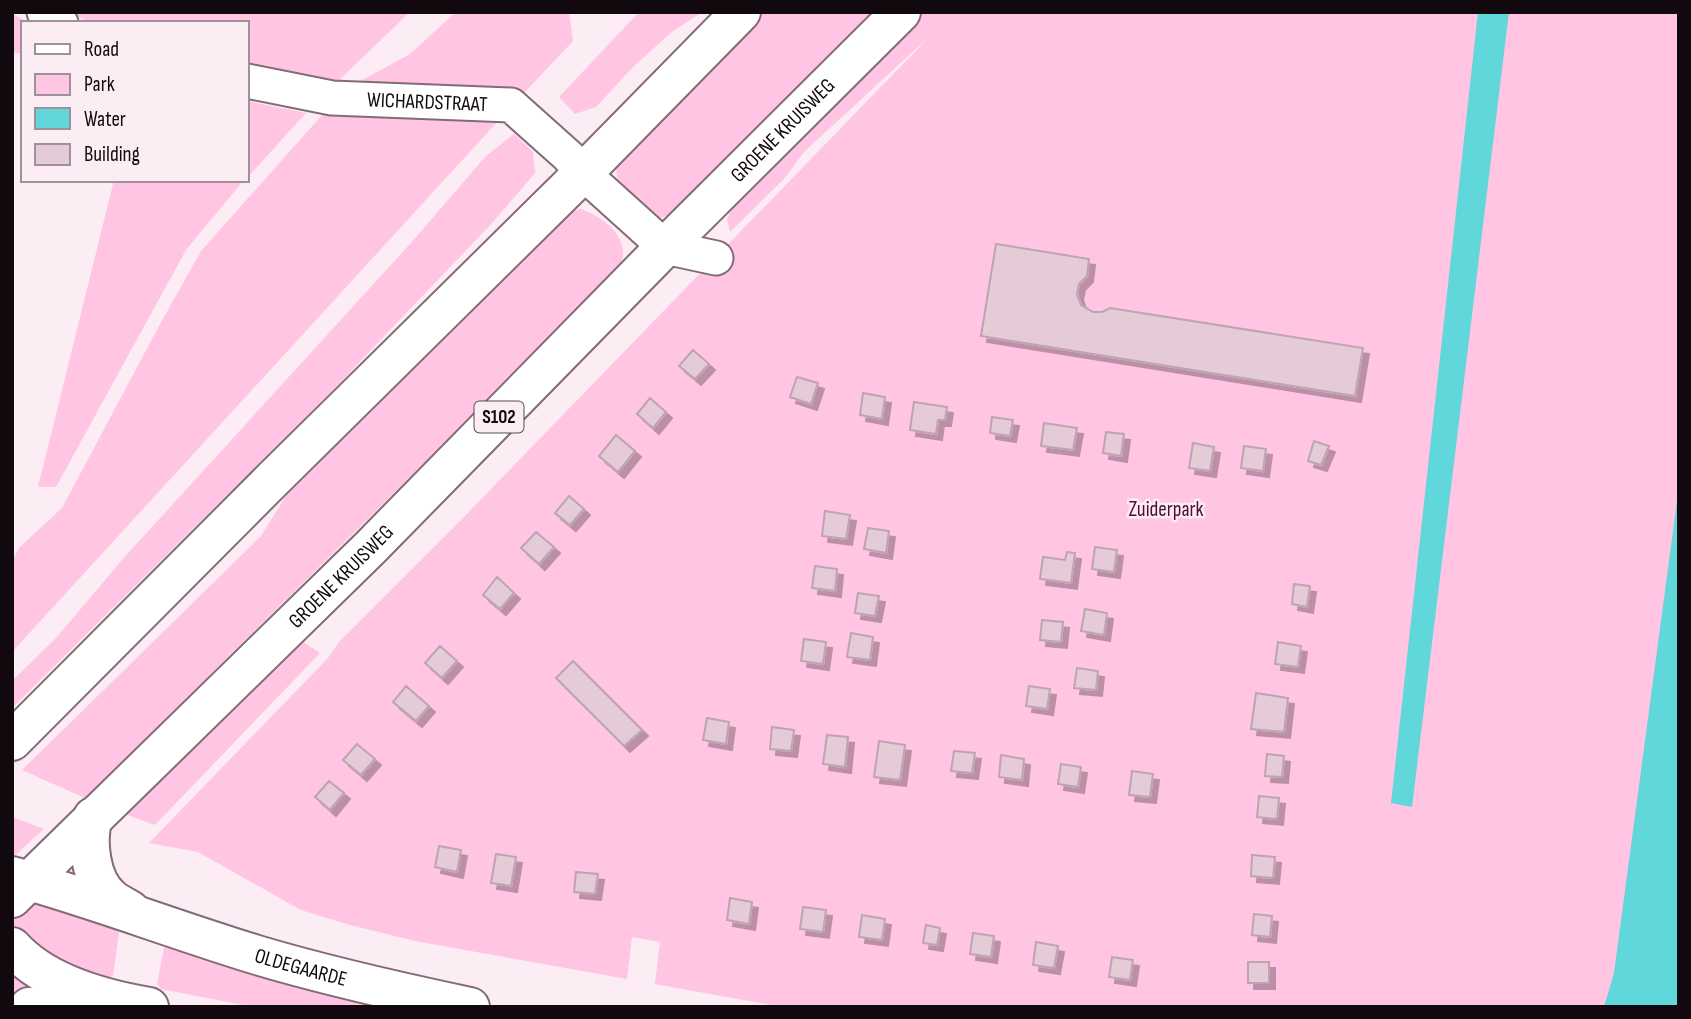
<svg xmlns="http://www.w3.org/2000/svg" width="1691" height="1019" font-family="'Sofia Sans Condensed',sans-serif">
  <defs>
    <filter id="shadow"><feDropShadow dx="6" dy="6" stdDeviation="0" flood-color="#0004"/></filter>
  </defs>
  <rect width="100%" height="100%" fill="#fcecf4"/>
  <!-- green -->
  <path fill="#ffc5e3" d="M67,12H410L338,81L247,68V23H92Z
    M456,12H569L573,41L523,94L357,83L410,54Z
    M639,12H707L698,15L673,31L633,67L596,107L575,114L559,97Z
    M762,12H882L679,212L660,218L644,210L619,189L616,170L620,153Z
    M923,12H1679V1007H782L655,984L660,942L632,937L627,979L415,941L350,925L301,910L198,852L149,843L328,658L339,642L462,519L932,34L804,152L784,179L730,232L727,219L734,204Z
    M12,13L28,23H23V54L12,52Z
    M247,101L306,113L247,178Z
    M323,114L500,119L12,652V561L19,548L62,508L159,326L201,251Z
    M514,134L533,152L535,173L493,222L332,391L12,708V681L57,637L121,561L410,244L486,156Z
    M114,180H244L186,250L56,487H38Z
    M581,209C599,215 624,232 623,254C623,259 620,266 619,271L85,798L22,770L261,536L300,473L561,214Z
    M300,640L320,653L155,825L122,813Z
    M12,817L44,829L12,858Z
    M36,900L115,925L119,932L113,976C110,977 105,979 102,979C81,978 15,943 13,921Z
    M170,941L383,1007H253L161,989L157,984L164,948Z
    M12,963L40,985L12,998Z"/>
  <!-- water -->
  <path fill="#60d7db" d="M1478,12H1509L1412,807L1391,803Z
    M1679,486V1007H1604L1614,973Z"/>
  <!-- building -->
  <path fill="#e5cbd8" stroke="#bda4b0" stroke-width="2" filter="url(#shadow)" d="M996,244L1089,259L1087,276L1079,284L1077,294L1081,305L1093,312H1102L1110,308L1363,348L1355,396L981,336Z
    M693,350L709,364L695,379L679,366Z
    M797,377L818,383L811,404L790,397Z
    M863,393L885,397L882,419L860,415Z
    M650,398L666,412L653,428L637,414Z
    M914,402L947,407L945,420H938L936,434L910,430Z
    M992,417L1013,420L1010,436L990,433Z
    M1044,423L1077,428L1073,450L1041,446Z
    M1106,432L1124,434L1121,456L1103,453Z
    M616,435L635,451L618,472L599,456Z
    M1314,441L1329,446L1321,465L1308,461Z
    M1193,443L1214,447L1210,471L1189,468Z
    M1244,446L1266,449L1263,471L1241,468Z
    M569,496L584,509L570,525L555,513Z
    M825,511L850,515L846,539L822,536Z
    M868,528L889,531L886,553L864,549Z
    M536,532L554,547L539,564L521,548Z
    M1095,547L1117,550L1114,572L1092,569Z
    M1067,552L1075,553L1071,583L1040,579L1043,557L1065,560Z
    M815,566L837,569L835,591L812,588Z
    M497,577L514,593L500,609L483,595Z
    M1294,584L1310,586L1307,607L1292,604Z
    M858,593L879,596L875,616L855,613Z
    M1085,609L1107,613L1104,635L1081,631Z
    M1042,620L1063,622L1061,642L1040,640Z
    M851,633L873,637L870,660L847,657Z
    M804,639L826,642L823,664L801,661Z
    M1278,642L1301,646L1298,667L1275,664Z
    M440,646L457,661L442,678L425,663Z
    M573,661L642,730L624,746L556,678Z
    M1077,668L1098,671L1096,690L1074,688Z
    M406,686L429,706L416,721L393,702Z
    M1029,686L1050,689L1047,709L1026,706Z
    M1256,693L1288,698L1284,732L1251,729Z
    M707,718L729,722L726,744L703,740Z
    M772,727L794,730L791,751L770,749Z
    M827,735L848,737L845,767L823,764Z
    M879,741L905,745L900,780L874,777Z
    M357,744L375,759L361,775L343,760Z
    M954,751L975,753L972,773L951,771Z
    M1267,754L1284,756L1282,777L1265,776Z
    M1001,755L1024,759L1022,780L999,777Z
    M1061,764L1081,767L1078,787L1058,784Z
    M1132,771L1153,774L1150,797L1129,795Z
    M329,781L344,793L330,810L315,797Z
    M1259,796L1279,798L1277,819L1257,817Z
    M439,846L461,850L457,872L435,867Z
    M496,854L516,857L511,886L491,883Z
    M1252,855L1275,857L1273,878L1251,876Z
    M576,872L598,874L595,894L574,892Z
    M730,898L752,902L749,924L727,920Z
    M803,907L826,910L823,932L800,929Z
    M1254,914L1272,916L1270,937L1252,935Z
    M862,915L885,919L882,940L859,937Z
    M926,925L940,928L937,945L923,943Z
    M973,933L994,936L991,957L970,954Z
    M1036,942L1058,946L1054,968L1033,965Z
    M1112,957L1133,960L1130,980L1109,977Z
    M1248,962H1269V983H1248Z"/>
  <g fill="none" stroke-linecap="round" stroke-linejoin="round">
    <defs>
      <g id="minor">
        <path d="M44,12L61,23"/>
        <path id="s1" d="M247,81L332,98L511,105L568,156L583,173L665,247L716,258"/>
      </g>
      <g id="major">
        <path d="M12,741L272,480L583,173L741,12"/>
        <path d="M93,817C86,841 90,881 111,898C116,903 124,906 130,910"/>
        <path id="s2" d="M12,876C95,899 175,930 257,955C327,976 399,992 470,1007"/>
        <path id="s3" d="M12,898L371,547L665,247L901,12"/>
        <path d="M12,947C45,984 102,999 149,1007"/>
        <path d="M29,1007L101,1002"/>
      </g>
    </defs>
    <!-- minor casing -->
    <use href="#minor" stroke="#826b77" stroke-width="37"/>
    <!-- major casing -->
    <use href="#major" stroke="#826b77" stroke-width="42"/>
    <!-- minor -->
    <use href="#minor" stroke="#fff" stroke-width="33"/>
    <!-- major -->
    <use href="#major" stroke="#fff" stroke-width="38"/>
  </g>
  <g text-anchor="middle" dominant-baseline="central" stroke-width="5" stroke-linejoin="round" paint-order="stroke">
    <!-- shield labels -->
    <rect fill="#fcecf4" stroke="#584d52" stroke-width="2" x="474.5" y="401.5" width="49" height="31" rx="5"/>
    <g font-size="19" font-weight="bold" fill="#11090d">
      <text x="499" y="417">S102</text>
    </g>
    <!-- street labels -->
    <g font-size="21" fill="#11090d" stroke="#fcecf4">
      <text stroke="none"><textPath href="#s1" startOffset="182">WICHARDSTRAAT</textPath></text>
      <text stroke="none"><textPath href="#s3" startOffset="1088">GROENE KRUISWEG</textPath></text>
      <text stroke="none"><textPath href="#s3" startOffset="460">GROENE KRUISWEG</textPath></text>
      <text stroke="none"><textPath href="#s2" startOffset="303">OLDEGAARDE</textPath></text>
    </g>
    <!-- park labels -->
    <g font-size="21" fill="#510d39" stroke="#fcecf4">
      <text x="1166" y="509">Zuiderpark</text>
    </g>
  </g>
  <!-- border -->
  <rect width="1691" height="1019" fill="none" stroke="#11090d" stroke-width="28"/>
  <!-- legend -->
  <rect x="21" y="21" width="228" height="161" fill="#fcecf4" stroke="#9e9198" stroke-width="2"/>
  <rect x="35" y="44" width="35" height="10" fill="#ffffff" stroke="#9e9198" stroke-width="2"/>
  <text x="84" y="56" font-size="21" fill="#11090d">Road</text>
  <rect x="35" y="74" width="35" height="21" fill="#ffc5e3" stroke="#9e9198" stroke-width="2"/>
  <text x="84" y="91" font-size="21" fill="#11090d">Park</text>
  <rect x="35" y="108" width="35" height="21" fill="#60d7db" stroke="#9e9198" stroke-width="2"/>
  <text x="84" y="126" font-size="21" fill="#11090d">Water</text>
  <rect x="35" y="144" width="35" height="21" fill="#e5cbd8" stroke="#9e9198" stroke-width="2"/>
  <text x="84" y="161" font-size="21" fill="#11090d">Building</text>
</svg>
